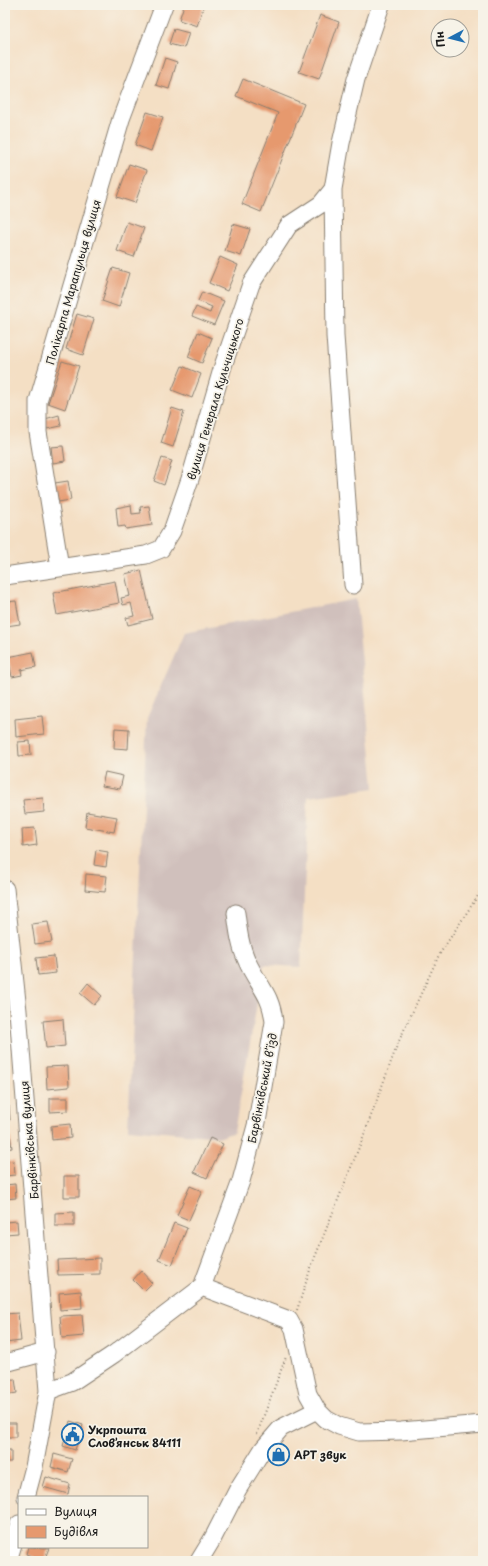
<svg xmlns="http://www.w3.org/2000/svg" width="488" height="1566" font-family="'Playpen Sans',sans-serif">
  <rect width="100%" height="100%" fill="#f7f3e8"/>
  <filter id="ink" filterUnits="userSpaceOnUse"><feTurbulence type="fractalNoise" baseFrequency=".025" numOctaves="2"/><feDisplacementMap in="SourceGraphic" scale="8" xChannelSelector="R" yChannelSelector="G"/><feConvolveMatrix kernelMatrix="1 2 1 2 8 2 1 2 1" color-interpolation-filters="sRGB"/></filter>
  <filter id="wash" filterUnits="userSpaceOnUse"><feTurbulence type="fractalNoise" baseFrequency=".012" numOctaves="4" result="noise"/><feDisplacementMap in="SourceGraphic" scale="16" xChannelSelector="R" yChannelSelector="G"/><feGaussianBlur stdDeviation="0.9" result="paint"/><feColorMatrix in="noise" values="0 0 0 0 0 0 0 0 0 0 0 0 0 0 0 0 0 1.4 0 .05"/><feComposite in="paint" operator="in"/></filter>
  <g filter="url(#wash)">
    <rect width="100%" height="100%" fill="#f4dfc4"/>
    <!-- industrial -->
    <path fill="#d0c0bc" d="M356,599L374,788L308,797L301,967L264,965L234,1132L221,1137L128,1129L147,718L184,633Z"/>
    <g id="blocks">
      <!-- building -->
      <path fill="#e6996e" d="M184,5H204L197,26L179,20Z
        M320,15L339,22L319,79L299,72Z
        M174,29L189,33L184,48L169,44Z
        M165,58L177,62L169,89L156,85Z
        M243,79L304,104L261,212L242,204L278,113L236,96Z
        M147,112L163,117L151,151L135,145Z
        M129,164L147,170L135,203L117,197Z
        M127,222L144,228L134,257L117,251Z
        M233,224L250,229L241,256L225,251Z
        M220,257L238,265L227,291L209,283Z
        M113,268L129,273L119,307L102,301Z
        M202,292L224,301L214,325L192,316L196,307L210,313L212,307L198,301Z
        M77,314L94,319L83,355L66,349Z
        M198,332L212,338L202,363L188,357Z
        M62,361L79,366L65,409L48,403Z
        M182,366L201,374L192,398L172,390Z
        M172,408L184,412L173,447L161,443Z
        M59,415L61,426L47,429L45,419Z
        M63,446L65,461L53,463L51,447Z
        M162,458L172,461L164,485L154,481Z
        M68,481L71,500L58,502L55,483Z
        M131,505L132,514L141,513L140,507L149,506L152,525L126,529L125,526L118,527L116,508Z
        M141,570L152,619L128,625L126,618L134,616L131,603L123,605L121,598L130,596L125,574Z
        M115,581L119,603L57,615L53,593Z
        M16,601L20,624L6,626L5,602Z
        M33,652L36,667L21,670L22,675L12,677L8,657Z
        M42,716L44,734L16,737L15,719Z
        M115,728L129,729L128,749L114,748Z
        M30,741L31,755L19,756L18,742Z
        M105,772L123,776L120,789L102,786Z
        M43,798L44,812L25,814L23,800Z
        M87,812L117,817L114,832L85,827Z
        M35,828L37,845L23,847L22,829Z
        M96,850L108,852L106,867L94,865Z
        M86,874L107,876L105,892L85,890Z
        M48,922L52,942L35,944L32,924Z
        M54,956L56,973L38,975L36,958Z
        M88,983L102,996L94,1005L80,993Z
        M63,1019L65,1046L46,1048L43,1021Z
        M68,1066L69,1087L47,1089L46,1067Z
        M50,1098H68V1111L50,1112Z
        M9,1106L10,1120L5,1121V1107Z
        M70,1124L71,1138L52,1140L51,1126Z
        M5,1134H10L12,1148L5,1149Z
        M210,1138L223,1144L207,1178L194,1172Z
        M14,1161L15,1175L5,1176V1162Z
        M64,1176H79V1197H64Z
        M15,1184L16,1198L5,1199V1185Z
        M190,1186L202,1191L189,1220L177,1215Z
        M74,1212V1226H55V1213Z
        M17,1221L18,1233L5,1234V1222Z
        M174,1223L187,1228L172,1265L159,1260Z
        M100,1258V1274L58,1275L57,1260Z
        M141,1271L152,1283L144,1291L133,1280Z
        M81,1291L82,1308L60,1310L59,1293Z
        M18,1313L21,1341L5,1343V1314Z
        M82,1315L84,1336L62,1338L60,1316Z
        M15,1379L17,1393L5,1395V1380Z
        M70,1421L83,1425L75,1450L63,1446Z
        M5,1423H16V1437H5Z
        M5,1450H11V1462H5Z
        M54,1454L72,1459L68,1472L51,1467Z
        M46,1477L70,1484L68,1494L43,1487Z
        M28,1547L49,1548L44,1561L26,1554Z"/>
    </g>
  </g>
  <g filter="url(#ink)">
    <use href="#blocks" fill-opacity="0" stroke="#887e70" stroke-width="1"/>
    <g fill="none" stroke-linecap="round" stroke-linejoin="round">
      <defs>
        <path id="minor" d="M333,189L335,336L353,585
          M60,567L38,432V401L121,119L164,5
          M5,576L146,555L161,549L172,531L190,479L223,366L251,284L289,225L321,204L333,189L341,143L356,79L381,5
          M5,889L18,1011L48,1391L34,1467L26,1497
          M202,1287L289,1320L294,1329L308,1394L317,1410L326,1419L339,1426L359,1432L401,1431L483,1424
          M5,1363L46,1352
          M48,1391L72,1382L114,1354L202,1287L241,1181L257,1122L274,1022C271,993 258,986 247,961C240,946 238,929 236,913
          M8,1561L19,1524
          M199,1561L213,1538L238,1489L263,1449L281,1428L317,1410"/>
      </defs>
      <!-- minor casing -->
      <use href="#minor" stroke="#887e70" stroke-width="19"/>
      <!-- path -->
      <path stroke="#887e70" stroke-width="2" stroke-dasharray="1 3" stroke-linecap="butt" d="M297,1310L311,1267L362,1140L398,1043L439,955L483,888
        M257,1434L286,1357"/>
      <!-- minor -->
      <use href="#minor" stroke="#fff" stroke-width="17"/>
    </g>
  </g>
  <!-- icons -->
  <defs>
    <symbol id="civic-ring" viewBox="-11 -11 22 22"><circle r="9.5" fill="#f7f3e8" stroke="#1f6fb2" stroke-width="1.5"/><path d="M-.6-6.5H3V-4.5H.6V-3L4-1V1h2V6H-6V1h2V-1L-.6-3ZM-1.2 2.5V6h2.4V2.5Z" fill="#1f6fb2"/></symbol>
    <symbol id="shop-ring" viewBox="-11 -11 22 22"><circle r="9.5" fill="#f7f3e8" stroke="#1f6fb2" stroke-width="1.5"/><path d="M-5-2.5h2.3a2.7 3.5 0 0 1 5.4 0H5L5.5 6h-11ZM-1.5-2.5h3a1.5 2.3 0 0 0-3 0Z" fill="#1f6fb2"/></symbol>
  </defs>
  <g fill-rule="evenodd">
    <use href="#civic-ring" x="60" y="1422" width="25" height="25"/>
    <use href="#shop-ring" x="266" y="1442" width="25" height="25"/>
  </g>
  <g text-anchor="middle" dominant-baseline="central" stroke-width="3.5" stroke-linejoin="round" paint-order="stroke">
    <!-- street labels -->
    <g font-size="11" fill="#1c1c1c" stroke="#f7f3e8">
      <text transform="translate(73 282) rotate(-74)">Полікарпа Марапульця вулиця</text>
      <text transform="translate(215 399) rotate(-73)">вулиця Генерала Кульчицького</text>
      <text transform="translate(262 1088) rotate(-79)">Барвінківський в’їзд</text>
      <text transform="translate(29 1140) rotate(-95)">Барвінківська вулиця</text>
    </g>
    <!-- poi labels -->
    <g font-size="11" font-weight="bold" fill="#1c1c1c" stroke="#f7f3e8" text-anchor="start">
      <text x="88" y="1429">Укрпошта<tspan x="88" dy="13">Слов’янськ 84111</tspan></text>
      <text x="294" y="1454">АРТ звук</text>
    </g>
  </g>
  <!-- margin -->
  <rect width="488" height="1566" fill="none" stroke="#f7f3e8" stroke-width="20"/>
  <!-- legend -->
  <rect x="18" y="1496" width="130" height="52" fill="#f7f3e8" stroke="#9f9d96"/>
  <rect x="26" y="1509" width="20" height="6" fill="#ffffff" stroke="#9f9d96"/>
  <text x="54" y="1516" font-size="12" fill="#1c1c1c">Вулиця</text>
  <rect x="26" y="1526" width="20" height="12" fill="#e6996e" stroke="#9f9d96"/>
  <text x="54" y="1536" font-size="12" fill="#1c1c1c">Будівля</text>
  <!-- north arrow -->
  <g transform="translate(450 38) rotate(263)"><circle r="19" fill="#f7f3e8" stroke="#9f9d96"/>
  <path d="M0-3L7 15L0 10L-7 15Z" fill="#1f6fb2"/>
  <text y="-6" font-size="11" font-weight="bold" text-anchor="middle" fill="#1c1c1c">Пн</text>
  </g>
</svg>
